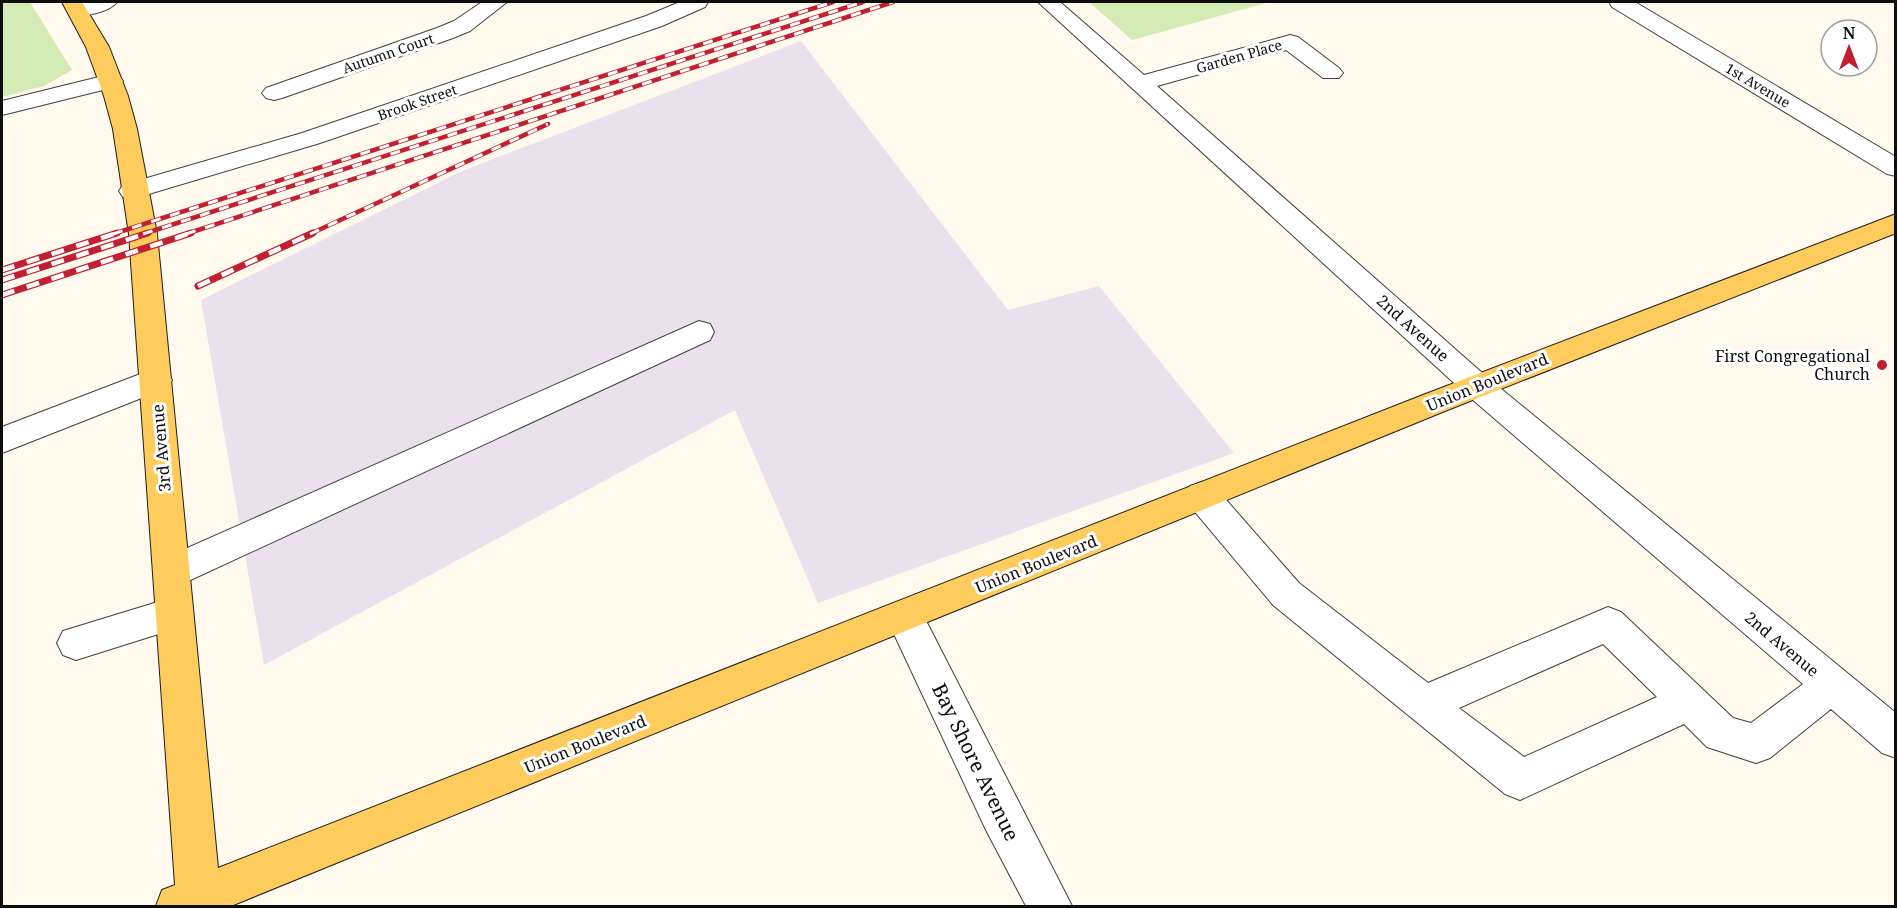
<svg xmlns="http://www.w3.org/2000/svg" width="1897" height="908" font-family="'Noto Serif',serif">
  <rect width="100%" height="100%" fill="#fffaed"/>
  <!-- industrial -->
  <path fill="#eae1ec" d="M801,41L1008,310L1099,286L1234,453L818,603L735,410L264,665L201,300L462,171Z"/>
  <!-- green -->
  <path fill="#d5ebb5" d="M2,2H30L72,70L44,86L2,97Z
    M1089,2H1270L1132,40Z"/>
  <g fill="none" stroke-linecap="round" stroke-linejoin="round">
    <defs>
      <path id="minor" d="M84,2H117C110,12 82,18 70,15L67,10L70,5Z
        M482,2H507L470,31L453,38L282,98L274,100L266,98L262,93L266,88L437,28L454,21Z
        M680,2H708L705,7L662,26L320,143L132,199L123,197L119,191L123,185L302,133L646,16Z
        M1038,2H1060L1144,75L1290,35L1298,37L1339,68L1343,73L1339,78H1323L1286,50L1157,86L1488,378L1896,713V758L1882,753L1831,709L1770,758L1756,763L1707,747L1684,724L1520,800L1505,794L1273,605L1190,506L1185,496L1190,486L1202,482L1214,486L1299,583L1428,683L1608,607L1621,612L1733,718L1751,723L1803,684L1466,394ZM1603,644L1657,697L1524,757L1459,708Z
        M1609,2H1635L1896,157V176L1887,174L1612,7Z
        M111,74L119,76L123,81L119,86L2,115V101Z
        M699,321L710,324L714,332L710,340L184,583L171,587L158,583L153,572L158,561Z
        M156,368L167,372L172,380L167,388L2,453V427Z
        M174,597L187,601L192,613L187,625L76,660L63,655L57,643L63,631Z
        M905,601L918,605L1072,906H1026L986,830L886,617L892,605Z"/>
      <path id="major" d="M62,2H82L109,47L128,96L137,129L157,234L218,868L1423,395L1896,214V233L1445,411L231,906H156L162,890L175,885L129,234L113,129L104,96L86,47Z"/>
    </defs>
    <!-- minor casing -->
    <use href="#minor" stroke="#404040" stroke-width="2"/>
    <!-- major casing -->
    <use href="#major" stroke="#1e1e1e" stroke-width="2"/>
    <!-- minor -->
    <use href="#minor" fill="#fff" fill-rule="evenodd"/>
    <!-- major -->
    <use href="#major" fill="#fecc5d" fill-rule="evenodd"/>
    <defs>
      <path id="rail-far1" d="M113,234L833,2
        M143,234L863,2
        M186,234L893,2
        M310,234L548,124"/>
      <path id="rail" d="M2,270L117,233
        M2,280L148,233
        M198,286L313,233
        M2,295L191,233"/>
    </defs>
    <!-- rail-far1 casing -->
    <use href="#rail-far1" stroke="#c31f32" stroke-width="4.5"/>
    <!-- rail casing -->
    <use href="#rail" stroke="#c31f32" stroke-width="7"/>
    <!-- rail-far1 -->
    <use href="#rail-far1" stroke="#fff" stroke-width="3" stroke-dasharray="10" stroke-linecap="butt"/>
    <!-- rail -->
    <use href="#rail" stroke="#fff" stroke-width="4.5" stroke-dasharray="13" stroke-linecap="butt"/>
  </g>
  <!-- markers -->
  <circle fill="#c31f32" stroke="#fff" stroke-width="2" cx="1882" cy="365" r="6"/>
  <g text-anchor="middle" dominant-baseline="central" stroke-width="6" stroke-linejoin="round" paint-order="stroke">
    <!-- far-street labels -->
    <g font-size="14" fill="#0d0d0d" stroke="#fff">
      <text transform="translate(388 53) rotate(-19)">Autumn Court</text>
      <text transform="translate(1239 56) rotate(-16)">Garden Place</text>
      <text transform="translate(1758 85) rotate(31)">1st Avenue</text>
      <text transform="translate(417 102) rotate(-19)">Brook Street</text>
    </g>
    <!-- street labels -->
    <g font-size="16" fill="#0d0d0d" stroke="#fff">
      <text transform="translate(1413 328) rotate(42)">2nd Avenue</text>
      <text transform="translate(1487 382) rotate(-22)">Union Boulevard</text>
      <text transform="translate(161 448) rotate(-95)">3rd Avenue</text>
      <text transform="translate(1036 564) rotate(-22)">Union Boulevard</text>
      <text transform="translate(1782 644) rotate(40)">2nd Avenue</text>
      <text transform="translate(585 744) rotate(-22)">Union Boulevard</text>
    </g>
    <!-- poi labels -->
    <g font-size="16" fill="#0d0d0d" stroke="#fff" text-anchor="end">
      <text x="1870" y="356">First Congregational<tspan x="1870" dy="18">Church</tspan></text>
    </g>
    <!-- near-street labels -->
    <g font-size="20" fill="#0d0d0d" stroke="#fff">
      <text transform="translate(976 762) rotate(64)">Bay Shore Avenue</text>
    </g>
  </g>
  <!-- border -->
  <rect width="1897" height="908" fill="none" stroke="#0d0d0d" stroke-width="6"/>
  <!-- north arrow -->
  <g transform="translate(1849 48)"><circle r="28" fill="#ffffff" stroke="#9e9e9e" stroke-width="1.5"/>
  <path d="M0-4.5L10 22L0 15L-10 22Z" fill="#c31f32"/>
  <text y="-9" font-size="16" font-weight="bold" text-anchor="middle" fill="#0d0d0d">N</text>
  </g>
</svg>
